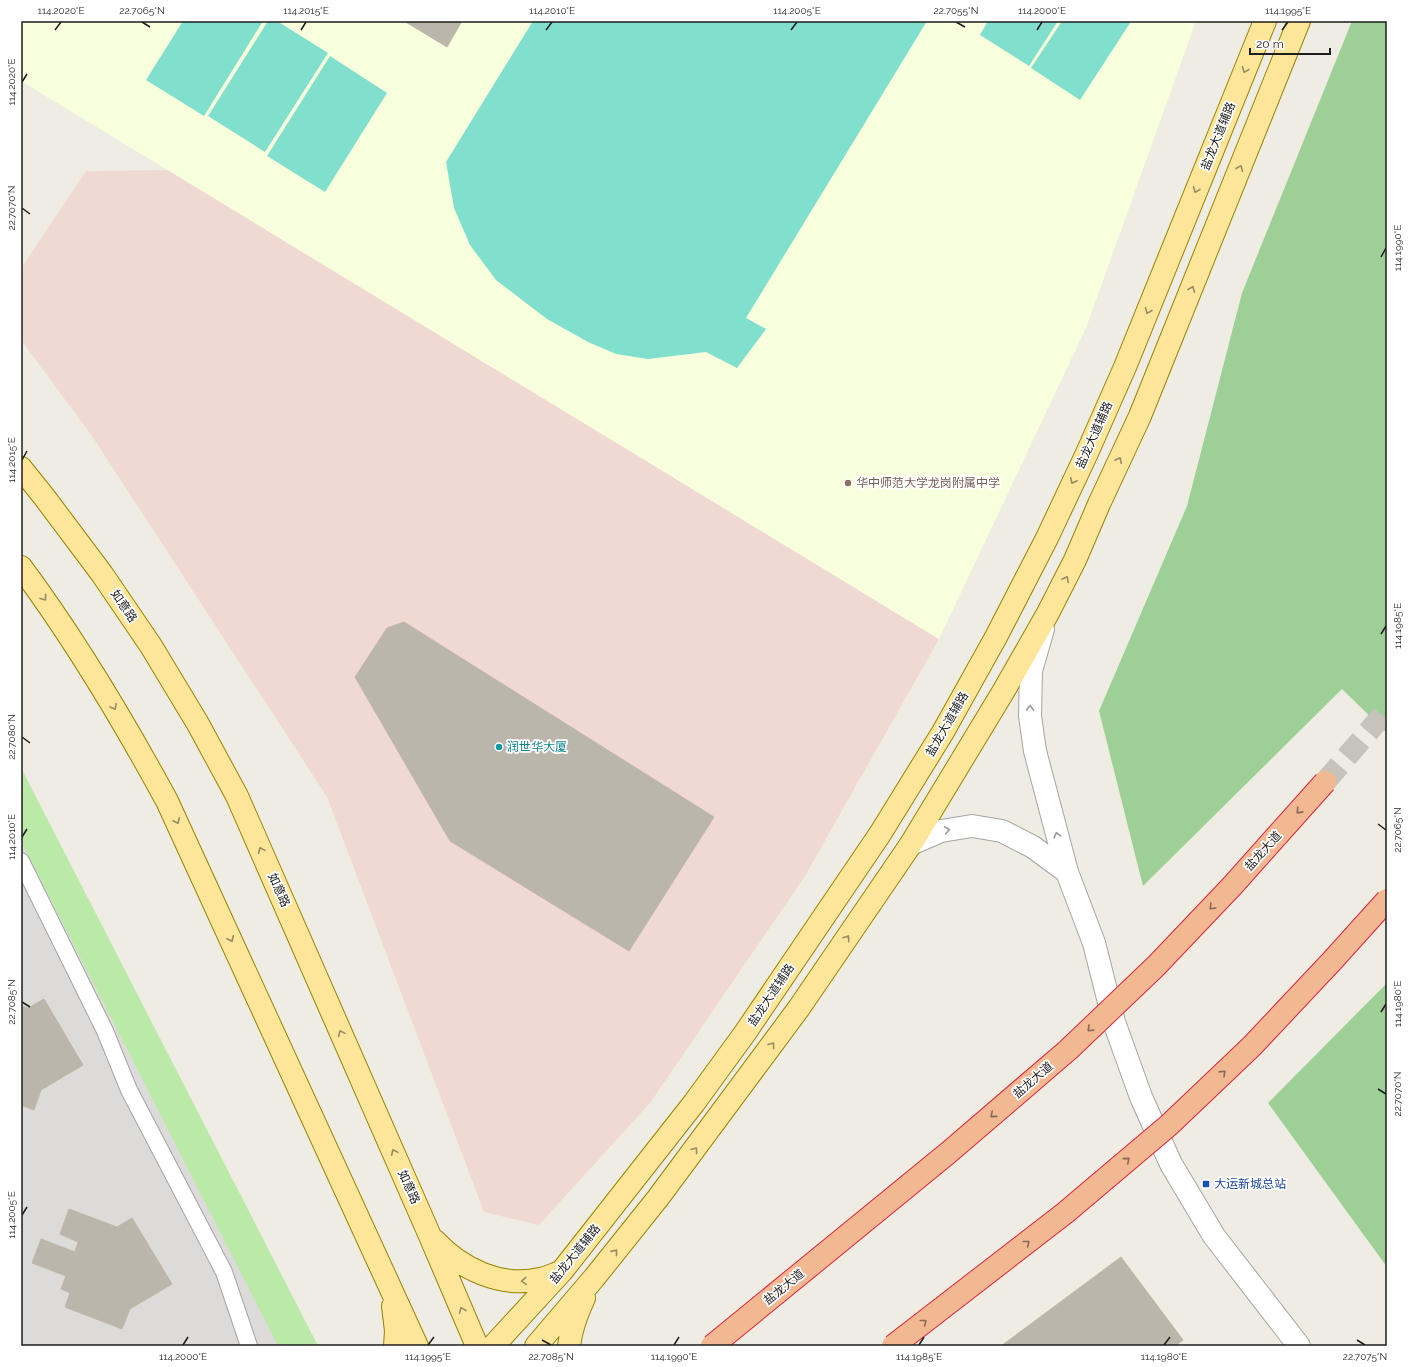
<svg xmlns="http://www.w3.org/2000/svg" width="1408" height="1367" font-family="Raleway,'Noto Sans SC',sans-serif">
  <rect width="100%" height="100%" fill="#efede3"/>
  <!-- residential -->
  <path fill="#dcdbda" d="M21,768L318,1346H21Z"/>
  <!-- commercial -->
  <path fill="#f0d9d2" d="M169,170L939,639L805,876L650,1103L539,1225L484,1212L327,797L92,436L21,340V268L86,171Z"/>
  <!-- education -->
  <path fill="#f8ffdc" d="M21,21H1196L1086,328L939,639L21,81Z"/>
  <!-- grass -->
  <path fill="#bbeaa8" d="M21,768L318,1346H278L21,841Z"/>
  <!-- forest -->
  <path fill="#9dcf97" d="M1352,21H1387V733L1342,689L1143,886L1099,711L1187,506L1242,293Z
    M1387,983V1267L1268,1103Z"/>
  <!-- pitch -->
  <path fill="#80dfcd" d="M183,21H263L204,116L146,80Z
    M268,21H277L328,53L265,152L208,116Z
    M533,21H927L746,318L766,329L737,368L706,352L648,359L616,354L588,342L547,319L496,280L470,245L454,208L446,162Z
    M988,21H1058L1029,66L980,35Z
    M1062,21H1126L1130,23L1080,100L1031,68Z
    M330,56L387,93L325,192L267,156Z"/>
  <!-- building -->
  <path fill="#bbb6ac" stroke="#c0b7a5" d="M404,21H462L447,47Z
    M404,622L714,817L629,951L450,841L355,677L387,628Z
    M412,638L520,711L512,723L522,729L501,759L507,764L499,776L394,706L409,684L389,672Z
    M565,741L579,743L696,823V833L637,926L624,935L501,856L498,846Z
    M44,999L83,1065L41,1090L34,1110L21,1105V1006L28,1008Z
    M69,1209L117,1227L132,1218L172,1284L130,1309L122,1329L65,1307L70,1293L61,1289L66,1276L32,1263L41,1239L75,1252L78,1242L60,1234Z
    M1121,1257L1183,1340L1175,1346H1001Z"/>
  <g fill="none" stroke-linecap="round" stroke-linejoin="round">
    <!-- trunk-tunnel -->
    <path stroke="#c5c3bb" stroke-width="22" stroke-dasharray="22 11" stroke-linecap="butt" d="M1325,782L1387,710"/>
    <defs>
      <path id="service" d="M21,861L105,1031L129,1090L224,1272L249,1346"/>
      <path id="minor" d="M1043,629L1031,671L1030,716L1035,751L1067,872L1094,943L1114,1022L1141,1097L1171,1164L1214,1236L1299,1346
        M911,844L941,831L972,826L1002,831L1033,847L1067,872"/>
      <path id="primary" d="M21,468L45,498L102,574L151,646L198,724L237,796L430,1236L477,1346
        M21,567C76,641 123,720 167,801L417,1346
        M435,1241C461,1269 501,1288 540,1279C547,1278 554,1274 561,1272
        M393,1306L396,1331L395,1346
        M493,1346L562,1271L694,1103L745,1033L880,834L943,732L996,637L1047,538L1087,453L1125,367L1265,21
        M536,1346L594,1278L658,1198L799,1008L911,844L1003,692L1048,613L1075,560L1099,504L1140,416L1299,21
        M569,1346C571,1329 577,1313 584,1298"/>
    </defs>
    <!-- service casing -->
    <use href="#service" stroke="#a4a4a4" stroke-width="18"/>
    <!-- minor casing -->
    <use href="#minor" stroke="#a4a4a4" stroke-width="24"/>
    <!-- primary casing -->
    <use href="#primary" stroke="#978300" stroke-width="24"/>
    <!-- service -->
    <use href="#service" stroke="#fff" stroke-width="16"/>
    <!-- minor -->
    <use href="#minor" stroke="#fff" stroke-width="22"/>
    <!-- primary -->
    <use href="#primary" stroke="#fde69a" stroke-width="22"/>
    <defs>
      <path id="trunk-bridge" d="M712,1346L948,1153L1068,1050L1156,966L1233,885L1325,782
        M893,1346L1065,1213L1169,1125L1252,1046L1332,961L1387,900"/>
    </defs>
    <!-- trunk-bridge casing -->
    <use href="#trunk-bridge" stroke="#db223d" stroke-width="24" stroke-linecap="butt"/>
    <!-- trunk-bridge -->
    <use href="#trunk-bridge" stroke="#f2b892" stroke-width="22"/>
  </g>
  <!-- one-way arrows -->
  <defs><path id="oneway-chevron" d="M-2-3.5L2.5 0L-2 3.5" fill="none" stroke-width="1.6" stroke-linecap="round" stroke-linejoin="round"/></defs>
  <g stroke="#988c62">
    <use href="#oneway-chevron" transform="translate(1245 70) rotate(112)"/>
    <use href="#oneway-chevron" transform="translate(1240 168) rotate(-68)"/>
    <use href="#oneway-chevron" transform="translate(1196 190) rotate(112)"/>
    <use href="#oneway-chevron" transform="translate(1192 289) rotate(-68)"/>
    <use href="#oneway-chevron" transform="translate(1148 311) rotate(112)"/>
    <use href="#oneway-chevron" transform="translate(1119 460) rotate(-65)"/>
    <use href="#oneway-chevron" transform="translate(1073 481) rotate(115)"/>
    <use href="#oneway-chevron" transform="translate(1066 579) rotate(-63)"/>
    <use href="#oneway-chevron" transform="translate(44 598) rotate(54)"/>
    <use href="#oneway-chevron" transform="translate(114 707) rotate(60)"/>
    <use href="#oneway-chevron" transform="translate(177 821) rotate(65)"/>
    <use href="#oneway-chevron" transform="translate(261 850) rotate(-114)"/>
    <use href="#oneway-chevron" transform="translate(847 938) rotate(-56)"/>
    <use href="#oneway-chevron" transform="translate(231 939) rotate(65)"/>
    <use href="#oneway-chevron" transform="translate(341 1033) rotate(-114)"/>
    <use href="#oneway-chevron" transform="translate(772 1045) rotate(-54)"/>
    <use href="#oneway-chevron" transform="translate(695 1150) rotate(-53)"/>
    <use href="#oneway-chevron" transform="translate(394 1152) rotate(-114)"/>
    <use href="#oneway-chevron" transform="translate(615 1252) rotate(-51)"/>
    <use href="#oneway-chevron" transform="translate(524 1281) rotate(177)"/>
    <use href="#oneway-chevron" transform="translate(462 1310) rotate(-112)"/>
  </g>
  <g stroke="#999">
    <use href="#oneway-chevron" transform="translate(1030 708) rotate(-89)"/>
    <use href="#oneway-chevron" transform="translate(947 830) rotate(-10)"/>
    <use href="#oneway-chevron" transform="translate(1057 835) rotate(-105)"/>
  </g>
  <g stroke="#886a58">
    <use href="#oneway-chevron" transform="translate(1299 811) rotate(132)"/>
    <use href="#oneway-chevron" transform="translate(1212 907) rotate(133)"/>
    <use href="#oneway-chevron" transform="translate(1090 1029) rotate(136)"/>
    <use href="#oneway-chevron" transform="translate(1223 1073) rotate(-44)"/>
    <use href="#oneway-chevron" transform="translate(993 1115) rotate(139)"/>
    <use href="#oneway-chevron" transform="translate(1127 1160) rotate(-40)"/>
    <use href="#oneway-chevron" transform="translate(1027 1243) rotate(-38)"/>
    <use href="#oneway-chevron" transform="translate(924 1322) rotate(-38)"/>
  </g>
  <!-- ticks -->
  <path fill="none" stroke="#1d1d1d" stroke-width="1.5" d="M142,22L150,27M956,22L965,27M55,30L61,22M301,30L306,22M546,30L552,22M791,30L797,22M1037,30L1042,22M1282,30L1288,22M22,82L27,74M22,208L30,214M1381,257L1386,248M22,460L27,451M1381,634L1386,626M22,737L30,743M1378,824L1386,830M22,837L27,829M22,1002L30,1007M1381,1012L1386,1004M1378,1089L1386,1094M22,1215L27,1207M542,1340L551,1345M1357,1340L1365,1345M183,1345L188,1337M428,1345L434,1337M674,1345L679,1337M919,1345L924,1337M1164,1345L1170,1337"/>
  <!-- markers -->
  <circle fill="#8d6e63" stroke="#fff" stroke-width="1.5" cx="848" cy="483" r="4"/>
  <circle fill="#0f9aa8" stroke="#fff" stroke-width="1.5" cx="499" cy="747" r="4"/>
  <rect fill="#1a4fb4" stroke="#fff" stroke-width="1.5" x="1202" y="1180" width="8" height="8" rx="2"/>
  <g text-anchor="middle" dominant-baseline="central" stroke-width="3.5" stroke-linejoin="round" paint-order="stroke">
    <!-- street labels -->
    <g font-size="12" fill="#1d1d1d" stroke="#fff">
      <text transform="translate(1218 136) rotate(-68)">盐龙大道辅路</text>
      <text transform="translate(1094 435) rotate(-66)">盐龙大道辅路</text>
      <text transform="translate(124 606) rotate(56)">如意路</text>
      <text transform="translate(947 724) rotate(-60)">盐龙大道辅路</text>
      <text transform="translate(1263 851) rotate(-48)">盐龙大道</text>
      <text transform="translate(279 890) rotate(66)">如意路</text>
      <text transform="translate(771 995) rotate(-56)">盐龙大道辅路</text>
      <text transform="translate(1033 1080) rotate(-41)">盐龙大道</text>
      <text transform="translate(409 1187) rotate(66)">如意路</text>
      <text transform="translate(575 1254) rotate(-51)">盐龙大道辅路</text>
      <text transform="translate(784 1287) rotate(-39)">盐龙大道</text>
    </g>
    <!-- education labels -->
    <g font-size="12" fill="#785e54" stroke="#fff" text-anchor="start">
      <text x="856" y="483">华中师范大学龙岗附属中学</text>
    </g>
    <!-- culture labels -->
    <g font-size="12" fill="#0d838f" stroke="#fff" text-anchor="start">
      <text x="507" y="747">润世华大厦</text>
    </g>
    <!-- transit labels -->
    <g font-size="12" fill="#164399" stroke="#fff" text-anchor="start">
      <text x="1214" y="1184">大运新城总站</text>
    </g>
  </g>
  <!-- border -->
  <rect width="1408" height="1367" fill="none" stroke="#ffffff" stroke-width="44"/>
  <!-- scale -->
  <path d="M1250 48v6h80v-6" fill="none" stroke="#1d1d1d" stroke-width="2"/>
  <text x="1256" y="48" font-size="12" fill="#1d1d1d" stroke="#ffffff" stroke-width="3" paint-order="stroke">20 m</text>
  <rect x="22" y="22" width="1364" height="1323" fill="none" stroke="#1d1d1d" stroke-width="1.5"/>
  <g font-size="10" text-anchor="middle" fill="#1d1d1d">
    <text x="61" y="14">114.2020°E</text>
    <text x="142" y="14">22.7065°N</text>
    <text x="306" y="14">114.2015°E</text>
    <text x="552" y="14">114.2010°E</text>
    <text x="797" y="14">114.2005°E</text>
    <text x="956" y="14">22.7055°N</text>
    <text x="1042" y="14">114.2000°E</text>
    <text x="1288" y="14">114.1995°E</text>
    <text transform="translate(11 82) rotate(-90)" y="4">114.2020°E</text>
    <text transform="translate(11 208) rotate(-90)" y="4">22.7070°N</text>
    <text transform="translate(1397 248) rotate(-90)" y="4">114.1990°E</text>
    <text transform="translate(11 460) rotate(-90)" y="4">114.2015°E</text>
    <text transform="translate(1397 626) rotate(-90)" y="4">114.1985°E</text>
    <text transform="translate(11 737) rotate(-90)" y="4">22.7080°N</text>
    <text transform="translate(1397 830) rotate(-90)" y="4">22.7065°N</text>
    <text transform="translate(11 837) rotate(-90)" y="4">114.2010°E</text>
    <text transform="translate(11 1002) rotate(-90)" y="4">22.7085°N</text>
    <text transform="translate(1397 1004) rotate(-90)" y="4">114.1980°E</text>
    <text transform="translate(1397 1094) rotate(-90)" y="4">22.7070°N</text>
    <text transform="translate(11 1215) rotate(-90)" y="4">114.2005°E</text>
    <text x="183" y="1360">114.2000°E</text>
    <text x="428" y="1360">114.1995°E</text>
    <text x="551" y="1360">22.7085°N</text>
    <text x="674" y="1360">114.1990°E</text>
    <text x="919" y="1360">114.1985°E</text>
    <text x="1164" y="1360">114.1980°E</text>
    <text x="1365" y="1360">22.7075°N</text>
  </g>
</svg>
